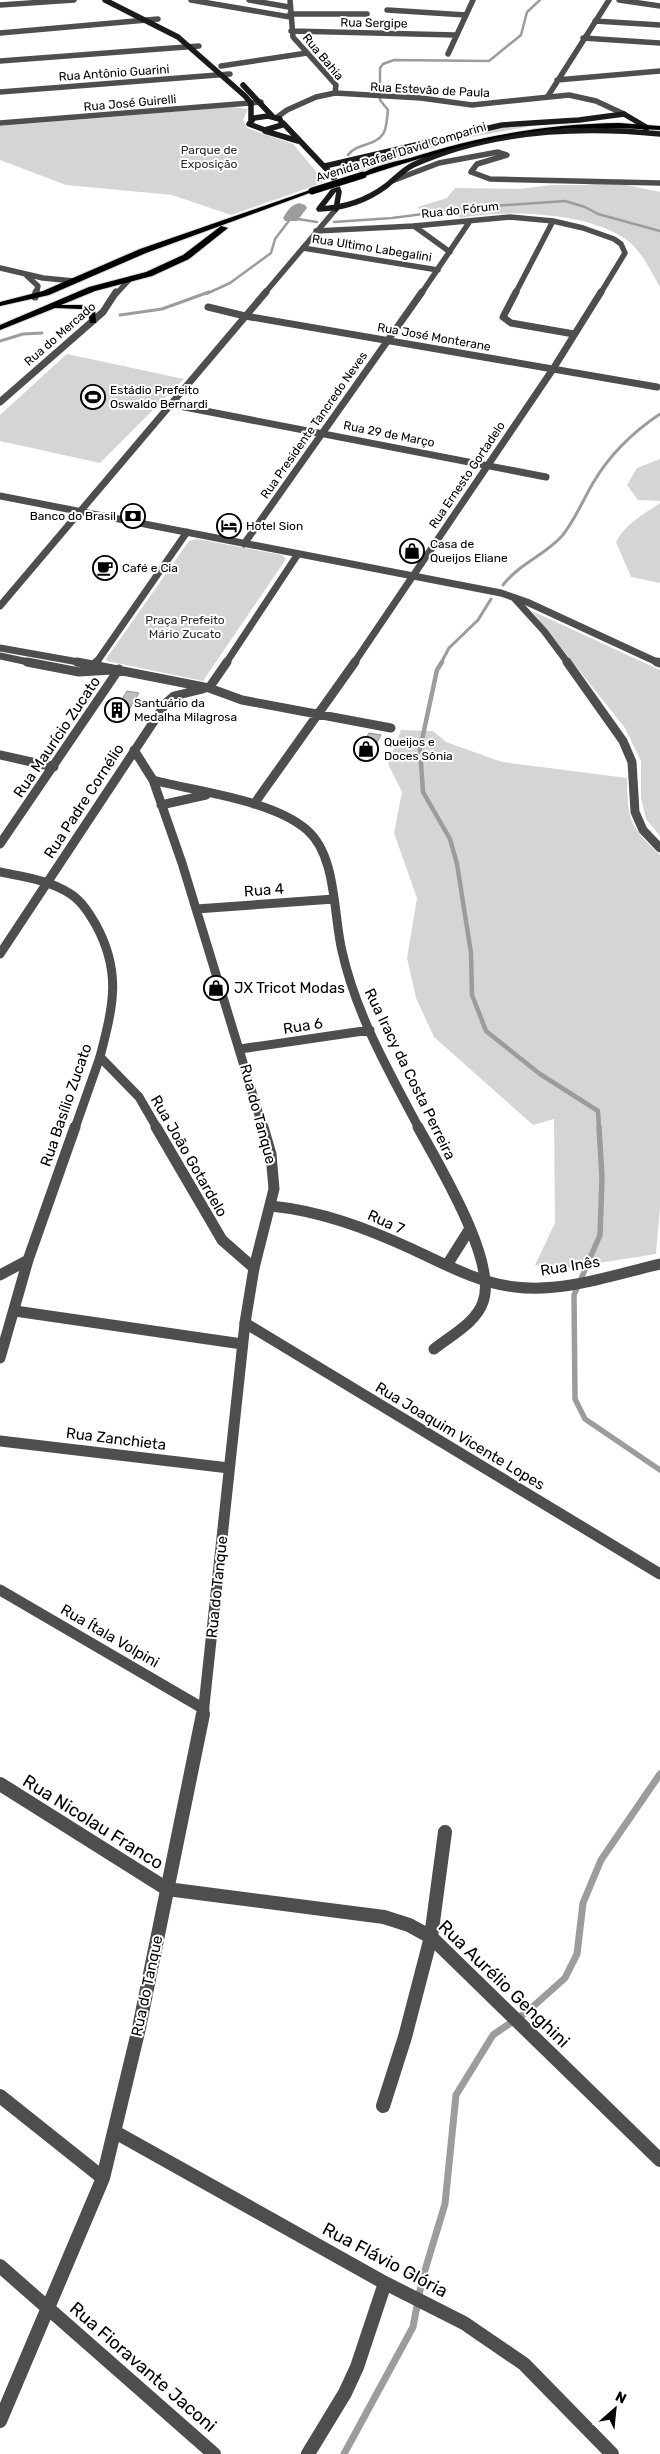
<svg xmlns="http://www.w3.org/2000/svg" width="660" height="2454" font-family="Rubik,sans-serif">
  <rect width="100%" height="100%" fill="#fff"/>
  <!-- green -->
  <path fill="#d5d5d5" d="M233,107L248,109L243,120L247,128L293,144L325,182L231,215L172,195L66,185L0,160V126Z
    M549,123L460,139L359,172L348,162L493,127Z
    M612,182L660,192V287C650,270 641,249 624,238C585,212 506,209 460,218L454,209L423,212L418,207L447,198L455,188L519,189L552,185H585Z
    M67,354L184,379L100,463L0,441V415Z
    M660,459V501L638,500L627,485L637,468Z
    M660,503V583L631,577L616,542C624,525 645,513 660,503Z
    M197,539L282,555L286,559L203,681L107,661L106,659L189,541Z
    M532,611L660,670V836L646,819L641,798V761L625,728Z
    M401,730L433,731L446,742L502,762L627,778C628,820 628,825 660,855V1207L656,1254L561,1269L535,1265L555,1223L554,1119L533,1125L434,1037L416,998L407,958L417,898L394,833L402,792L388,764Z"/>
  <g fill="none" stroke-linecap="round" stroke-linejoin="round">
    <!-- stream-far4 -->
    <path stroke="#9c9c9c" stroke-width="2.5" d="M348,155C356,143 374,147 383,134C387,128 387,117 388,110L380,100V68L383,64L394,60L489,61L521,35L527,12L540,0
      M334,222L392,218L477,207L565,201L585,207L598,214L660,231
      M206,294L230,283L271,253L275,239L291,218L317,222"/>
    <!-- stream-far3 -->
    <path stroke="#9c9c9c" stroke-width="3" d="M120,315L162,309L209,292
      M0,341L23,334L42,333
      M503,585C519,564 545,555 562,536C575,520 583,500 593,483C610,454 633,432 660,414
      M441,663L449,648L478,620L491,599"/>
    <!-- stream-far2 -->
    <path stroke="#9c9c9c" stroke-width="4.5" d="M442,662L437,670L420,749L423,792L450,839L457,864L471,953L472,995L486,1031L540,1074L598,1111L599,1128"/>
    <!-- stream-far1 -->
    <path stroke="#9c9c9c" stroke-width="5.5" d="M599,1127L602,1178L600,1235L574,1295L575,1399L585,1419L660,1470"/>
    <!-- stream -->
    <path stroke="#9c9c9c" stroke-width="7" d="M344,2454L413,2327L422,2280L445,2204L456,2095L493,2035L528,2011L565,1978L577,1954L583,1903L601,1860L660,1774"/>
    <!-- river -->
    <path fill="#9c9c9c" fill-rule="evenodd" d="M299,203L305,205L307,208L297,221H285L283,218C287,211 291,205 299,203Z"/>
  </g>
  <!-- building -->
  <path fill="#bebebe" stroke="#929292" d="M127,691L139,693L123,720L111,717Z
    M369,733L381,735L368,758L356,755Z"/>
  <g fill="none" stroke-linecap="round" stroke-linejoin="round">
    <defs>
      <path id="primary" d="M619,123L660,126V130C622,128 584,127 546,130C484,137 424,157 365,176L360,175C372,166 394,162 410,158C480,136 545,124 619,123Z
        M310,190L315,191L146,253L49,295L0,306V302L43,291L140,249Z
        M221,226L228,228L189,259L152,276L95,291L61,305H82L95,309L96,323H90L88,312L81,309L55,308L0,330V325L89,287L146,272L183,255Z"/>
    </defs>
    <!-- primary casing -->
    <use href="#primary" stroke="#dbdbdb" stroke-width="2"/>
    <!-- minor-far4 -->
    <path stroke="#4e4e4e" stroke-width="5.5" d="M191,0L290,17
      M249,0L289,7
      M290,0L293,37L336,85L335,93
      M619,0L660,6
      M0,5L74,0
      M387,10L466,15
      M290,14H367
      M595,21L660,25
      M291,31L456,35
      M0,33L158,19
      M583,38L660,43
      M448,54L473,0
      M0,61L199,46
      M221,66L307,53
      M557,80L660,71
      M0,92L230,74
      M548,96L609,0
      M0,123L261,102
      M392,181L439,163L498,152L507,155L477,164L471,172L490,179L660,183
      M414,226L450,252
      M316,231L414,226L510,217L553,221L583,228L614,239L621,244L625,253L600,294
      M303,248L438,270
      M116,294L129,280
      M421,294L470,221
      M515,294L553,221"/>
    <!-- minor-far3 -->
    <path stroke="#4e4e4e" stroke-width="7" d="M516,292L503,317L511,323L574,334
      M208,307L245,316L657,387
      M0,402L103,312L116,292
      M169,404L546,477
      M0,496L501,593L527,602L659,663
      M244,544L422,292
      M514,598L544,631L568,663
      M0,648L84,663
      M0,656L33,663
      M96,663L187,532
      M226,663L298,554
      M354,663L553,369L601,292"/>
    <!-- minor-far2 -->
    <path stroke="#4e4e4e" stroke-width="9" d="M27,662L79,672L112,670
      M77,662L209,688L242,700L391,728
      M567,662L623,741L632,762L635,812L643,830L660,848
      M657,662L660,663
      M95,664L97,662
      M209,688L227,662
      M134,750L153,780L182,863L263,1128
      M0,755L54,767
      M153,780C198,792 273,800 307,830C337,856 333,914 342,951C356,1014 389,1072 419,1128
      M254,804L355,662
      M161,805L206,795
      M0,844L119,669
      M196,909L334,899
      M0,954L166,703L174,696L203,689
      M240,1049L370,1030
      M75,1128L100,1057"/>
    <!-- minor-far1 -->
    <path stroke="#4e4e4e" stroke-width="11" d="M418,1127C438,1164 498,1262 483,1302C476,1323 450,1336 434,1349
      M271,1206C321,1211 366,1228 412,1249C444,1264 479,1283 515,1287C563,1293 613,1275 660,1264
      M447,1265L469,1230
      M254,1268L274,1189L271,1154L263,1127
      M0,1275L28,1260
      M15,1311L242,1344
      M0,1358L28,1260L75,1127
      M0,1441L229,1468
      M0,1590L204,1709
      M203,1715L245,1323"/>
    <!-- minor -->
    <path stroke="#4e4e4e" stroke-width="14" d="M0,1784L167,1889L384,1917L409,1925L431,1937L660,2160
      M0,2096L103,2178
      M383,2106L405,2037L431,1937L445,1832
      M115,2132L385,2283L464,2323L524,2364L612,2454
      M0,2266L214,2454
      M0,2421L103,2178L139,2028L203,1714
      M308,2454L345,2393L357,2367L385,2283"/>
    <!-- tertiary-far3 -->
    <path stroke="#4e4e4e" stroke-width="5.5" d="M276,118L287,110L316,97L335,93L421,98L472,105L569,95L596,101L624,114
      M0,268L43,278L74,281
      M27,276L38,286L36,294
      M264,294L336,209"/>
    <!-- tertiary-far2 -->
    <path stroke="#4e4e4e" stroke-width="7" d="M35,297L36,292
      M0,606L266,292"/>
    <!-- tertiary-far1 -->
    <path stroke="#4e4e4e" stroke-width="9" d="M0,872C23,877 49,880 69,893C81,900 89,913 96,925C122,973 113,1006 100,1057L139,1097L157,1128"/>
    <!-- tertiary -->
    <path stroke="#4e4e4e" stroke-width="11" d="M156,1127L222,1240L254,1268L245,1323L660,1574"/>
    <!-- secondary -->
    <path stroke="#1b1b1b" stroke-width="5.5" d="M105,0L178,37L245,96L251,103V120
      M243,85L273,117
      M268,116L280,119L282,125L265,130L249,124L254,118Z
      M283,123L333,176L339,192L336,209
      M265,131L298,141
      M325,166L502,125L579,120L624,114L646,127V132
      M337,186L319,209C344,208 366,201 386,186C395,179 403,170 413,165C490,130 578,126 660,134"/>
    <!-- primary -->
    <use href="#primary" fill="#000" fill-rule="evenodd"/>
    <defs>
      <path id="primary-bridge" d="M312,191L363,175"/>
    </defs>
    <!-- primary-bridge casing -->
    <use href="#primary-bridge" stroke="#dbdbdb" stroke-width="8" stroke-linecap="butt"/>
    <!-- primary-bridge -->
    <use href="#primary-bridge" stroke="#000" stroke-width="7"/>
  </g>
  <!-- icons -->
  <defs>
    <symbol id="stadium-ring" viewBox="-11 -11 22 22"><circle r="9.5" fill="#fff" stroke="#000" stroke-width="1.5"/><path d="M0-5a6.5 5 0 1 0 0 10a6.5 5 0 1 0 0-10ZM-3.5-1.8h7v3.6h-7Z" fill="#000"/></symbol>
    <symbol id="bank-ring" viewBox="-11 -11 22 22"><circle r="9.5" fill="#fff" stroke="#000" stroke-width="1.5"/><path d="M-6-4H6V4H-6ZM0-2.3a2.3 2.3 0 1 0 0 4.6a2.3 2.3 0 1 0 0-4.6Z" fill="#000"/></symbol>
    <symbol id="hotel-ring" viewBox="-11 -11 22 22"><circle r="9.5" fill="#fff" stroke="#000" stroke-width="1.5"/><path d="M-6-4.5h1.5V1H6V5H4.5V3h-9V5H-6ZM-4 0a1.8 1.8 0 1 1 3.6 0ZM.5 0V-2.5h3Q6-2.5 6 0Z" fill="#000"/></symbol>
    <symbol id="shop-ring" viewBox="-11 -11 22 22"><circle r="9.5" fill="#fff" stroke="#000" stroke-width="1.5"/><path d="M-5-2.5h2.3a2.7 3.5 0 0 1 5.4 0H5L5.5 6h-11ZM-1.5-2.5h3a1.5 2.3 0 0 0-3 0Z" fill="#000"/></symbol>
    <symbol id="cafe-ring" viewBox="-11 -11 22 22"><circle r="9.5" fill="#fff" stroke="#000" stroke-width="1.5"/><path d="M-5.5-4.5H6V0H3Q3 3.5 0 3.5H-2.5Q-5.5 3.5-5.5 0ZM3-3.2v2h1.7v-2ZM-6 4.5H4V6H-6Z" fill="#000"/></symbol>
    <symbol id="building-ring" viewBox="-11 -11 22 22"><circle r="9.5" fill="#fff" stroke="#000" stroke-width="1.5"/><path d="M-4-6H4V6H1V3H-1V6H-4ZM-2.5-4.3h1.7v1.8h-1.7ZM.8-4.3h1.7v1.8H.8ZM-2.5-1h1.7V.8h-1.7ZM.8-1h1.7V.8H.8Z" fill="#000"/></symbol>
  </defs>
  <g fill-rule="evenodd">
    <use href="#stadium-ring" x="79" y="383" width="28" height="28"/>
    <use href="#bank-ring" x="119" y="502" width="28" height="28"/>
    <use href="#hotel-ring" x="215" y="512" width="28" height="28"/>
    <use href="#shop-ring" x="398" y="537" width="28" height="28"/>
    <use href="#cafe-ring" x="91" y="554" width="28" height="28"/>
    <use href="#building-ring" x="103" y="696" width="28" height="28"/>
    <use href="#shop-ring" x="352" y="735" width="28" height="28"/>
    <use href="#shop-ring" x="202" y="974" width="28" height="28"/>
  </g>
  <g text-anchor="middle" dominant-baseline="central" stroke-width="4" stroke-linejoin="round" paint-order="stroke">
    <!-- far-street labels -->
    <g font-size="12" fill="#000" stroke="#fff">
      <text transform="translate(374 23) rotate(1)">Rua Sergipe</text>
      <text transform="translate(323 57) rotate(50)">Rua Bahia</text>
      <text transform="translate(114 73) rotate(-4)">Rua Antônio Guarini</text>
      <text transform="translate(430 90) rotate(3)">Rua Estevão de Paula</text>
      <text transform="translate(130 103) rotate(-5)">Rua José Guirelli</text>
      <text transform="translate(401 152) rotate(-17)">Avenida Rafael David Comparini</text>
      <text transform="translate(460 210) rotate(-6)">Rua do Fórum</text>
      <text transform="translate(372 248) rotate(9)">Rua Ultimo Labegalini</text>
      <text transform="translate(60 334) rotate(-41)">Rua do Mercado</text>
      <text transform="translate(434 337) rotate(10)">Rua José Monterane</text>
      <text transform="translate(314 425) rotate(-55)">Rua Presidente Tancredo Neves</text>
      <text transform="translate(389 434) rotate(11)">Rua 29 de Março</text>
      <text transform="translate(467 475) rotate(-56)">Rua Ernesto Gortadelo</text>
    </g>
    <!-- far-park labels -->
    <g font-size="12" fill="#2c2c2c" stroke="#fff">
      <text x="209" y="150">Parque de<tspan x="209" dy="14">Exposição</tspan></text>
      <text x="185" y="620">Praça Prefeito<tspan x="185" dy="14">Mário Zucato</tspan></text>
    </g>
    <!-- far-poi labels -->
    <g font-size="12" fill="#000" stroke="#fff" text-anchor="start">
      <text x="110" y="390">Estádio Prefeito<tspan x="110" dy="14">Oswaldo Bernardi</tspan></text>
      <text x="116" y="516" text-anchor="end">Banco do Brasil</text>
      <text x="246" y="526">Hotel Sion</text>
      <text x="430" y="544">Casa de<tspan x="430" dy="14">Queijos Eliane</tspan></text>
      <text x="122" y="568">Café e Cia</text>
      <text x="134" y="703">Santuário da<tspan x="134" dy="14">Medalha Milagrosa</tspan></text>
      <text x="384" y="742">Queijos e<tspan x="384" dy="14">Doces Sônia</tspan></text>
    </g>
    <!-- street labels -->
    <g font-size="15" fill="#000" stroke="#fff">
      <text transform="translate(57 737) rotate(-56)">Rua Maurício Zucato</text>
      <text transform="translate(84 801) rotate(-57)">Rua Padre Cornélio</text>
      <text transform="translate(264 890) rotate(-4)">Rua 4</text>
      <text transform="translate(303 1026) rotate(-9)">Rua 6</text>
      <text transform="translate(410 1074) rotate(64)">Rua Iracy da Costa Perreira</text>
      <text transform="translate(66 1105) rotate(-71)">Rua Basílio Zucato</text>
      <text transform="translate(258 1114) rotate(75)">Rua do Tanque</text>
      <text transform="translate(189 1156) rotate(60)">Rua João Gotardelo</text>
      <text transform="translate(386 1222) rotate(24)">Rua 7</text>
      <text transform="translate(570 1266) rotate(-9)">Rua Inês</text>
      <text transform="translate(460 1436) rotate(31)">Rua Joaquim Vicente Lopes</text>
      <text transform="translate(116 1439) rotate(7)">Rua Zanchieta</text>
      <text transform="translate(217 1587) rotate(-84)">Rua do Tanque</text>
      <text transform="translate(110 1636) rotate(30)">Rua Ítala Volpini</text>
      <text transform="translate(147 1986) rotate(-78)">Rua do Tanque</text>
    </g>
    <!-- poi labels -->
    <g font-size="15" fill="#000" stroke="#fff" text-anchor="start">
      <text x="234" y="988">JX Tricot Modas</text>
    </g>
    <!-- near-street labels -->
    <g font-size="18" fill="#000" stroke="#fff">
      <text transform="translate(93 1822) rotate(32)">Rua Nicolau Franco</text>
      <text transform="translate(504 1984) rotate(44)">Rua Aurélio Genghini</text>
      <text transform="translate(385 2260) rotate(28)">Rua Flávio Glória</text>
      <text transform="translate(143 2367) rotate(41)">Rua Fioravante Jaconi</text>
    </g>
  </g>
  <!-- north arrow -->
  <g transform="translate(615 2409) rotate(27)" stroke="#ffffff" stroke-width="4" paint-order="stroke">
  <path d="M0-4L9 19L0 12L-9 19Z" fill="#000000"/>
  <text y="-8" font-size="14" font-weight="bold" text-anchor="middle" fill="#000000">N</text>
  </g>
</svg>
